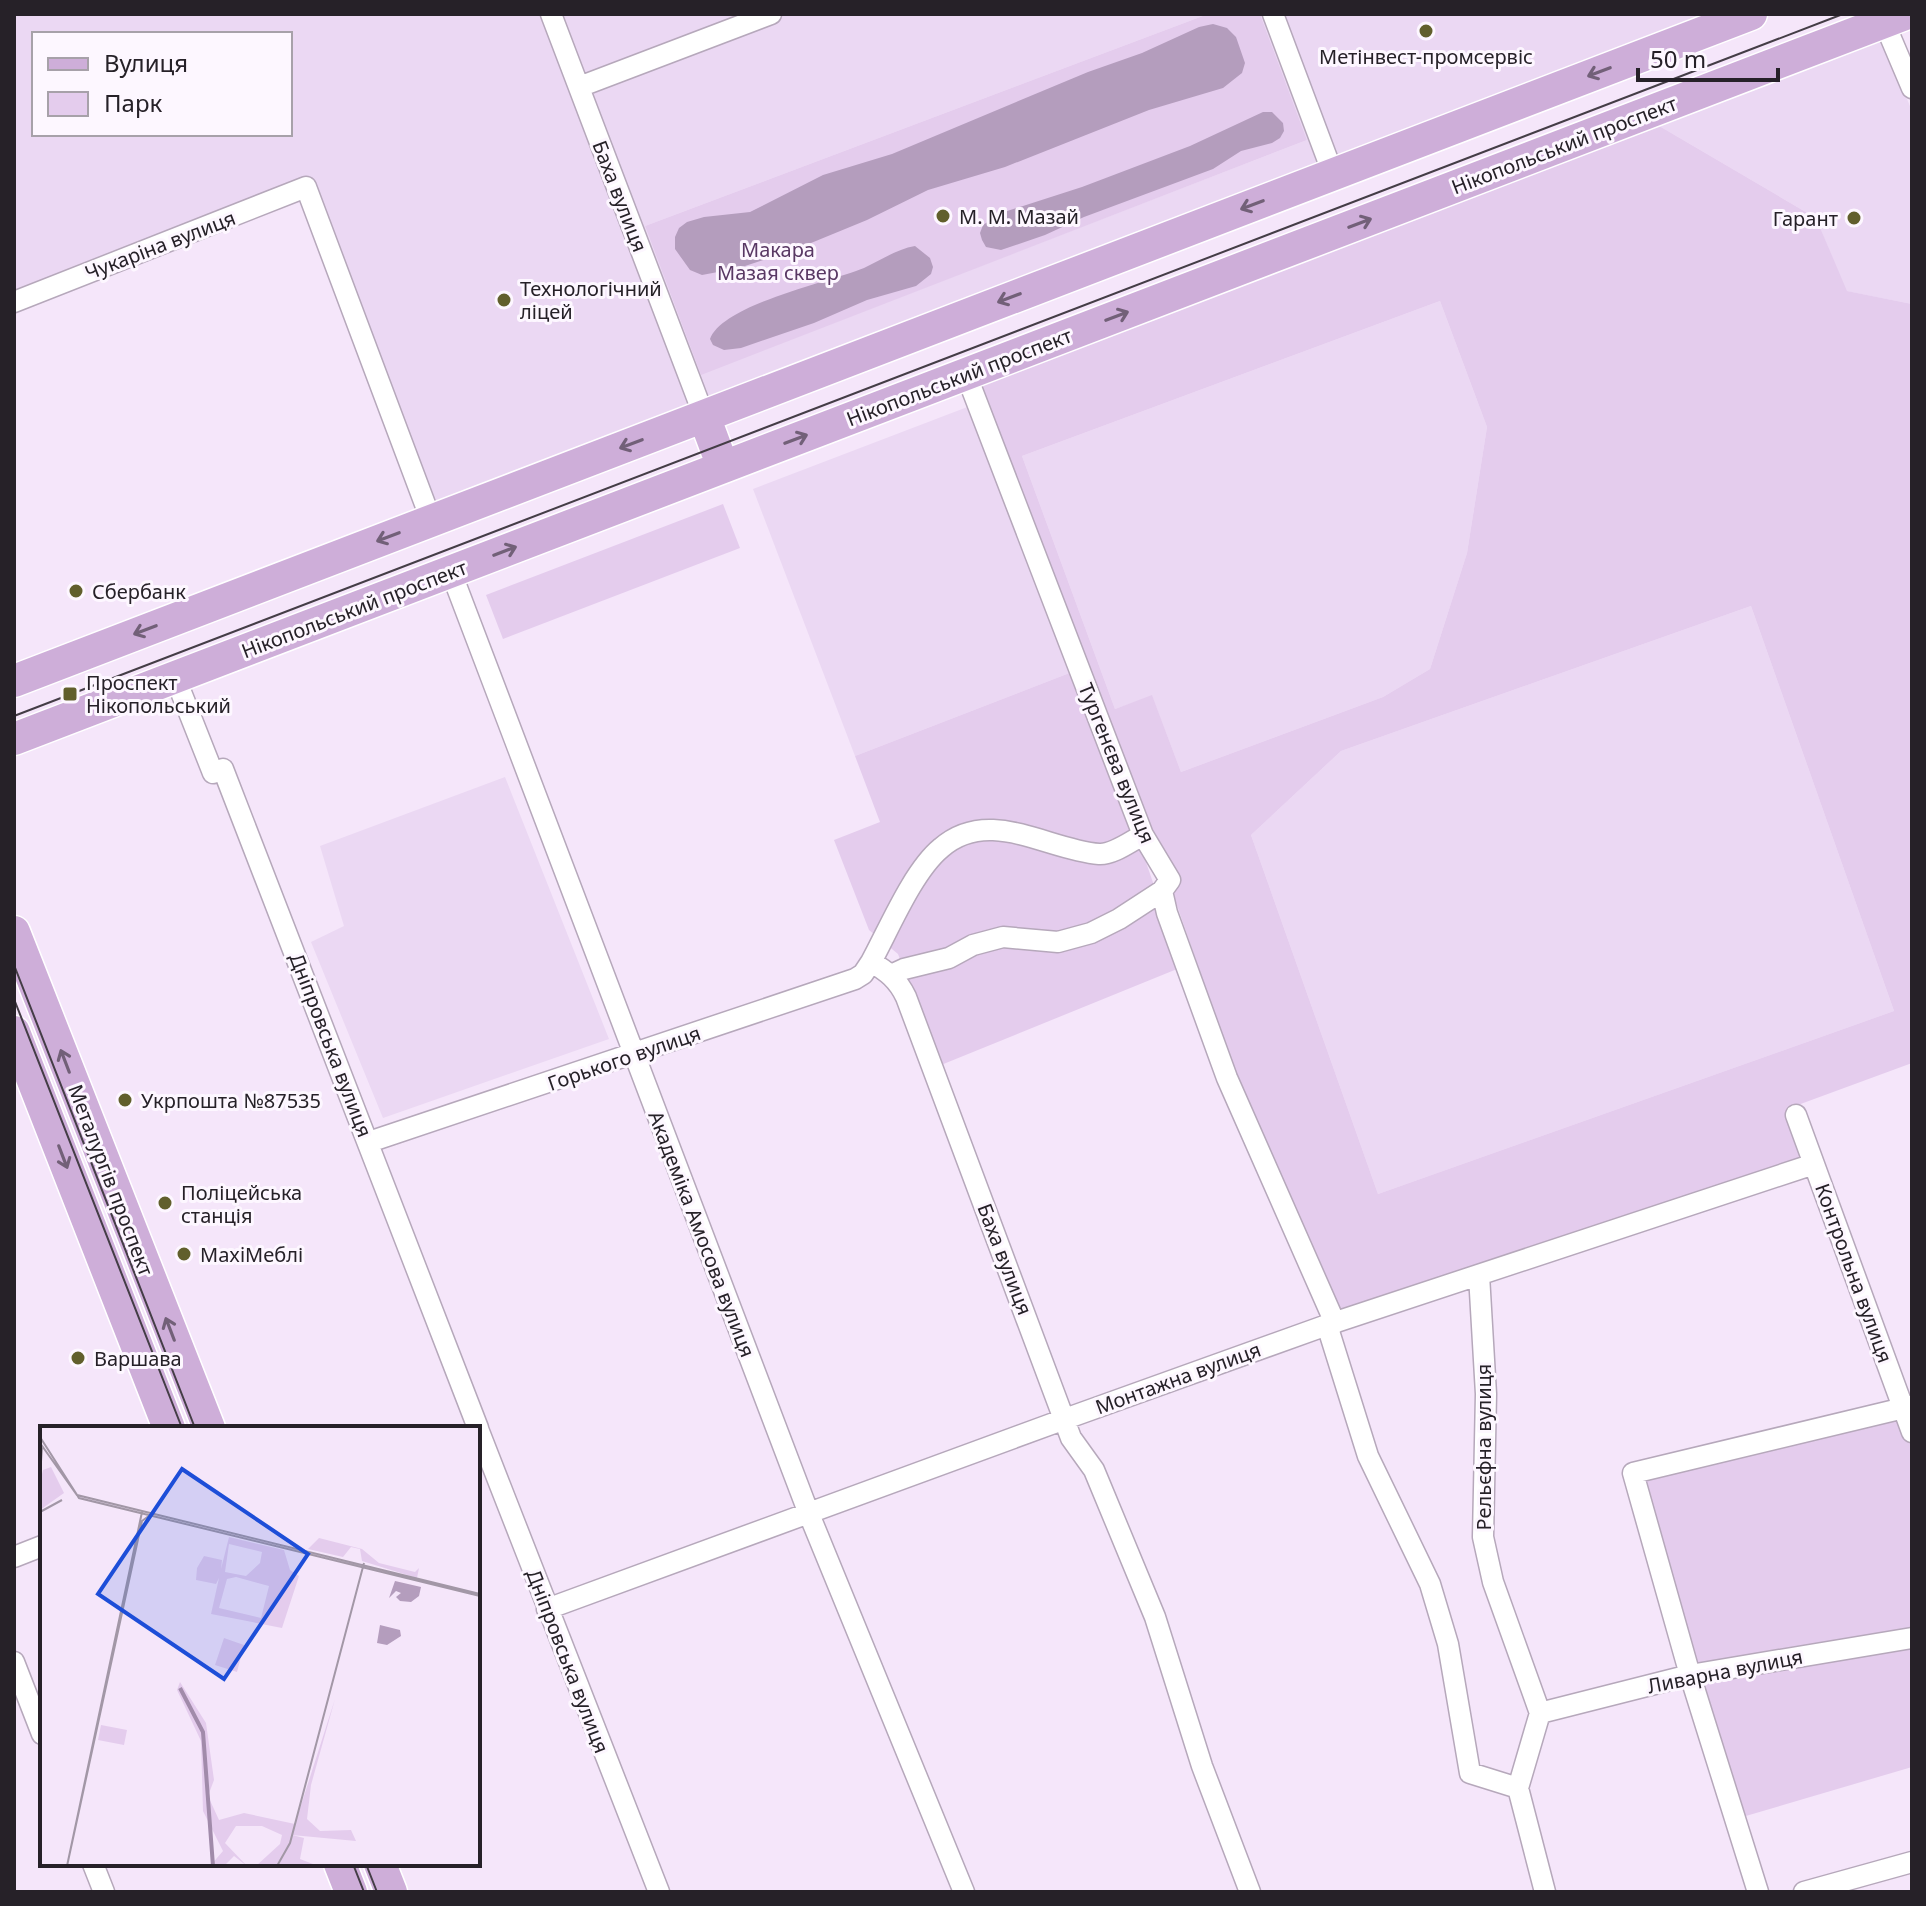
<svg xmlns="http://www.w3.org/2000/svg" width="1926" height="1906" font-family="'Noto Sans',sans-serif">
  <rect width="100%" height="100%" fill="#f5e6fa"/>
  <!-- built -->
  <path fill="#ebd8f3" fill-rule="evenodd" d="M14,14H1208L645,226L701,374L1307,140L1260,14H1705L435,512L313,189L14,306ZM34,34H290V134H34Z
    M1879,32L1912,111V304L1846,291L1816,218L1649,120Z
    M1440,301L1487,427L1467,553L1430,669L1383,697L1181,772L1152,696L1115,709L1022,456Z
    M970,406L1072,672L855,756L753,489Z
    M1751,606L1894,1011L1378,1194L1251,835L1341,751Z
    M505,777L609,1039L383,1118L311,942L344,926L320,846Z"/>
  <!-- green -->
  <path fill="#e4cced" fill-rule="evenodd" d="M1208,14H1260L1307,140L701,375L645,226Z
    M1649,120L1816,218L1847,291L1912,304V1063L1787,1109L1805,1160L1339,1313L1237,1078L1156,845L977,378ZM1440,301L1487,427L1467,553L1430,669L1383,697L1181,772L1152,695L1115,709L1022,456ZM1751,606L1894,1011L1378,1194L1251,835L1341,751Z
    M723,504L740,548L503,639L486,595Z
    M1072,672L1137,836L1182,967L941,1065L898,954L869,930L834,840L880,822L855,756Z
    M1901,1414L1912,1445V1633L1693,1670L1638,1476Z
    M1912,1642V1767L1739,1818L1695,1678Z"/>
  <!-- forest -->
  <path fill="#b49dbd" d="M1213,24L1227,28L1236,37L1245,63L1242,73L1223,88L1149,110L1005,167L928,190L867,220L794,250L739,268L702,275L690,270L675,249V237L679,228L687,222L704,217L750,212L823,175L892,154L1088,72L1142,53L1199,27Z
    M1263,112H1272L1283,123L1284,131L1280,138L1272,143L1241,151L1213,169L1084,217L1045,235L1001,250L986,247L982,240L980,233L983,225L1001,213L1082,187L1190,146Z
    M915,246L930,258L933,267L931,274L916,286L867,300L814,323L741,348L724,350L713,345L710,339C723,304 830,282 864,268C881,260 897,249 915,246Z"/>
  <g fill="none" stroke-linecap="round" stroke-linejoin="round">
    <defs>
      <path id="minor" d="M551,14L704,416
        M1273,14L1333,174
        M1884,22L1912,88
        M579,87L771,14
        M14,302L306,187L431,520
        M966,374L1143,835L1170,880L1162,891L1167,913L1227,1078L1335,1323
        M451,572L809,1514L964,1892
        M175,677L213,773L223,769L478,1428
        M1143,835C1131,841 1113,855 1099,854C1047,850 989,806 941,848C913,871 889,929 871,962C887,971 898,980 906,997L1071,1438L1094,1470L1155,1617L1202,1766L1250,1892
        M891,975L904,969L949,958L973,945L1003,937L1058,942L1091,933L1119,919L1162,891
        M1796,1115L1912,1432
        M369,1142L855,979L863,974L871,962
        M1479,1275L1486,1394L1483,1537L1493,1582L1540,1713L1518,1788L1545,1892
        M1327,1325L1368,1456L1430,1584L1448,1644L1470,1773L1518,1788
        M478,1429L659,1892
        M14,1557L42,1546
        M547,1609L1065,1419L1327,1325L1814,1164
        M14,1662L42,1734
        M1540,1713L1690,1675L1912,1638
        M93,1864L104,1892
        M1758,1892L1690,1675L1633,1473L1912,1406
        M1804,1892L1912,1862"/>
      <path id="primary" d="M704,416L723,467
        M14,681L1751,14
        M14,739L1905,14
        M14,932L209,1428
        M14,1032L169,1428
        M340,1864L351,1892
        M380,1864L391,1892"/>
    </defs>
    <!-- minor casing -->
    <use href="#minor" stroke="#b6a8bb" stroke-width="23"/>
    <!-- primary casing -->
    <use href="#primary" stroke="#fff" stroke-width="35"/>
    <!-- minor -->
    <use href="#minor" stroke="#fff" stroke-width="20"/>
    <!-- primary -->
    <use href="#primary" stroke="#ceaed9" stroke-width="32"/>
    <!-- tram -->
    <path stroke="#443d46" stroke-width="2" d="M14,716L1843,14
      M14,965L195,1428
      M14,999L182,1428
      M353,1864L364,1892
      M366,1864L377,1892"/>
  </g>
  <!-- one-way arrows -->
  <defs><path id="oneway-shaft" d="M-6 0H5M1.5-3L5.5 0L1.5 3" fill="none" stroke-width="1.6" stroke-linecap="round" stroke-linejoin="round" transform="scale(2)"/></defs>
  <g stroke="#726078">
    <use href="#oneway-shaft" transform="translate(1599 72) rotate(159)"/>
    <use href="#oneway-shaft" transform="translate(1252 205) rotate(159)"/>
    <use href="#oneway-shaft" transform="translate(1360 223) rotate(-21)"/>
    <use href="#oneway-shaft" transform="translate(1009 298) rotate(159)"/>
    <use href="#oneway-shaft" transform="translate(1117 316) rotate(-21)"/>
    <use href="#oneway-shaft" transform="translate(796 439) rotate(-21)"/>
    <use href="#oneway-shaft" transform="translate(631 444) rotate(159)"/>
    <use href="#oneway-shaft" transform="translate(388 537) rotate(159)"/>
    <use href="#oneway-shaft" transform="translate(505 551) rotate(-21)"/>
    <use href="#oneway-shaft" transform="translate(145 630) rotate(159)"/>
    <use href="#oneway-shaft" transform="translate(65 1061) rotate(-111)"/>
    <use href="#oneway-shaft" transform="translate(63 1157) rotate(69)"/>
    <use href="#oneway-shaft" transform="translate(170 1329) rotate(-111)"/>
  </g>
  <!-- markers -->
  <g fill="#615f2c" stroke="#fdf7ff" stroke-width="3">
    <circle cx="1426" cy="31" r="8"/>
    <circle cx="943" cy="216" r="8"/>
    <circle cx="1854" cy="218" r="8"/>
    <circle cx="504" cy="300" r="8"/>
    <circle cx="76" cy="591" r="8"/>
    <rect x="62" y="686" width="16" height="16" rx="4"/>
    <circle cx="125" cy="1100" r="8"/>
    <circle cx="165" cy="1203" r="8"/>
    <circle cx="184" cy="1254" r="8"/>
    <circle cx="78" cy="1358" r="8"/>
  </g>
  <g text-anchor="middle" dominant-baseline="central" stroke-width="6" stroke-linejoin="round" paint-order="stroke">
    <!-- poi labels -->
    <g font-size="20" fill="#262128" stroke="#fdf7ff" text-anchor="start">
      <text x="1426" y="56" text-anchor="middle">Метінвест-промсервіс</text>
      <text x="959" y="216">М. М. Мазай</text>
      <text x="1838" y="218" text-anchor="end">Гарант</text>
      <text x="520" y="288">Технологічний<tspan x="520" dy="23">ліцей</tspan></text>
      <text x="92" y="591">Сбербанк</text>
      <text x="86" y="682">Проспект<tspan x="86" dy="23">Нікопольський</tspan></text>
      <text x="141" y="1100">Укрпошта №87535</text>
      <text x="181" y="1192">Поліцейська<tspan x="181" dy="23">станція</tspan></text>
      <text x="200" y="1254">MaxiМеблі</text>
      <text x="94" y="1358">Варшава</text>
    </g>
    <!-- street labels -->
    <g font-size="20" fill="#262128" stroke="#fdf7ff">
      <text transform="translate(1564 145) rotate(-21)">Нікопольський проспект</text>
      <text transform="translate(620 196) rotate(69)">Баха вулиця</text>
      <text transform="translate(160 245) rotate(-21)">Чукаріна вулиця</text>
      <text transform="translate(959 377) rotate(-21)">Нікопольський проспект</text>
      <text transform="translate(354 609) rotate(-21)">Нікопольський проспект</text>
      <text transform="translate(1117 763) rotate(68)">Тургенєва вулиця</text>
      <text transform="translate(331 1045) rotate(69)">Дніпровська вулиця</text>
      <text transform="translate(624 1058) rotate(-19)">Горького вулиця</text>
      <text transform="translate(111 1180) rotate(69)">Металургів проспект</text>
      <text transform="translate(702 1234) rotate(69)">Академіка Амосова вулиця</text>
      <text transform="translate(1005 1259) rotate(69)">Баха вулиця</text>
      <text transform="translate(1854 1273) rotate(70)">Контрольна вулиця</text>
      <text transform="translate(1178 1378) rotate(-20)">Монтажна вулиця</text>
      <text transform="translate(1483 1447) rotate(-90)">Рельєфна вулиця</text>
      <text transform="translate(568 1661) rotate(69)">Дніпровська вулиця</text>
      <text transform="translate(1725 1671) rotate(-11)">Ливарна вулиця</text>
    </g>
    <!-- park labels -->
    <g font-size="20" fill="#593864" stroke="#fdf7ff">
      <text x="778" y="249">Макара<tspan x="778" dy="23">Мазая сквер</tspan></text>
    </g>
  </g>
  <!-- overview -->
  <g transform="translate(40 1426)">
    <rect width="440" height="440" fill="#f5e6fa"/>
    <path d="M11,41L24,67L0,84V56L3,44ZM189,111L244,124L250,144L259,150L242,202L171,188L179,152L176,158L156,154L157,142L164,130L182,134L181,143ZM189,118L222,126L220,137L206,150L185,146ZM196,151L229,160L221,192L179,182L187,153ZM279,112L322,123L339,137L375,146L379,142L377,152L322,135L320,123L311,121L303,131L268,123ZM184,212L204,219L197,246L175,239ZM140,256L166,297L174,354L168,370L179,394L204,387L255,398L295,273L271,359L267,393L280,405L311,404L316,415L252,409L264,412L260,433L278,440H216L240,418L242,409L222,400H196L185,417L207,440L194,430L184,440H170L183,425L163,385L161,315L137,264ZM61,299L87,304L84,319L58,314Z" fill="#e4cced" fill-rule="evenodd"/>
    <path d="M355,155L381,161L379,170L371,176L360,175L356,171L361,167L356,165L349,172ZM340,199L360,204L361,210L347,219L337,217Z" fill="#b49dbd"/>
    <path fill="none" stroke="#a18baa" stroke-width="4" d="M140,262L163,306L173,440"/>
    <path fill="none" stroke="#a297a6" stroke-width="2" d="M0,11L39,72L440,170M0,17L37,69L440,168M0,49L2,22M0,86L22,74M27,440L102,86M27,440L102,95L110,89M237,440L250,417L324,137"/>
    <path fill="#1d4ed8" fill-opacity="0.15" stroke="#1d4ed8" stroke-width="4" d="M142,43L268,128L184,253L58,168Z"/>
    <rect width="440" height="440" fill="none" stroke="#262128" stroke-width="4"/>
  </g>
  <!-- border -->
  <rect width="1926" height="1906" fill="none" stroke="#262128" stroke-width="32"/>
  <!-- legend -->
  <rect x="32" y="32" width="260" height="104" fill="#fdf7ff" stroke="#a7a1a9" stroke-width="2"/>
  <rect x="48" y="58" width="40" height="12" fill="#ceaed9" stroke="#a7a1a9" stroke-width="2"/>
  <text x="104" y="72" font-size="24" fill="#262128">Вулиця</text>
  <rect x="48" y="92" width="40" height="24" fill="#e4cced" stroke="#a7a1a9" stroke-width="2"/>
  <text x="104" y="112" font-size="24" fill="#262128">Парк</text>
  <!-- scale -->
  <path d="M1638 68v12h140v-12" fill="none" stroke="#262128" stroke-width="4"/>
  <text x="1650" y="68" font-size="24" fill="#262128" stroke="#fdf7ff" stroke-width="6" paint-order="stroke">50 m</text>
</svg>
